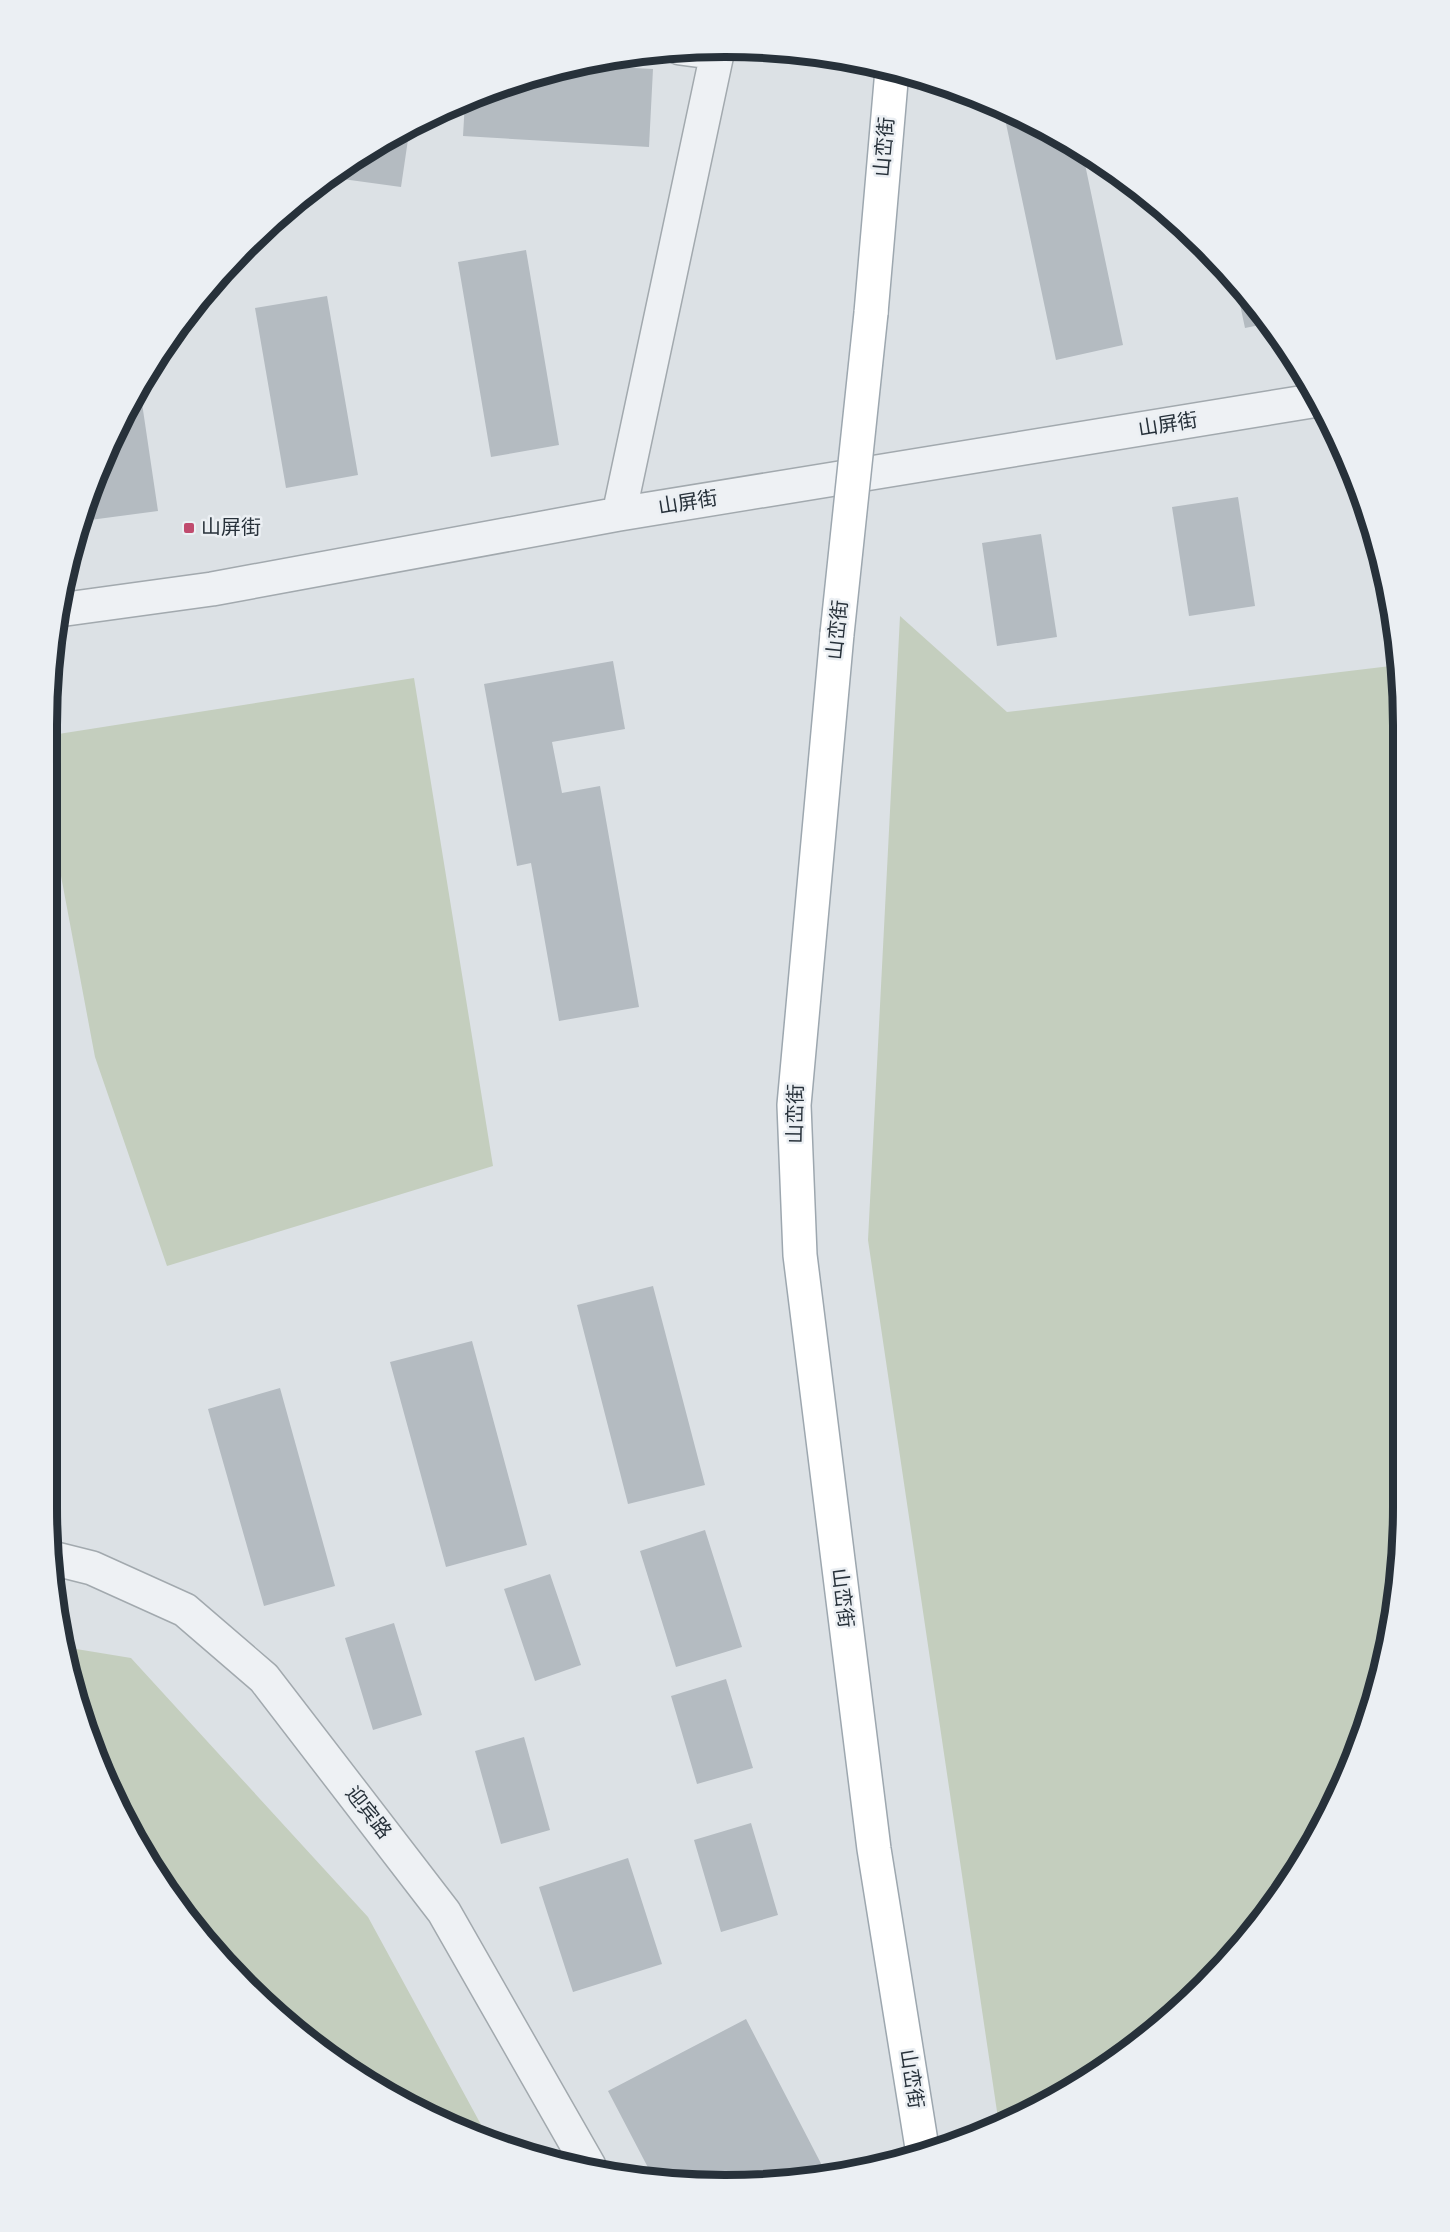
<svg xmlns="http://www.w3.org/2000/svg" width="1450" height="2232" font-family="'Sofia Sans Condensed','Noto Sans SC',sans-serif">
  <rect width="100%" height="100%" fill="#dce1e5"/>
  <!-- green -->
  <path fill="#c4cebe" d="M900,616L1007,712L1399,665L1402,681L1398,1595L1352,1767L1289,1884L1235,1954L1102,2071L1025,2116L999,2125L868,1240Z
    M414,678L493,1166L167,1266L95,1057L52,828V735Z
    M64,1647L131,1658L368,1917L491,2143L425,2115L312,2045L245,1987L161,1884L82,1725Z"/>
  <!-- building -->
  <path fill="#b4bbc1" d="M578,65L653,69L649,147L463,136L465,101L549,70Z
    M1010,113L1064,137L1082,150L1123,345L1056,360L1004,114Z
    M410,126L401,187L328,177L389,139Z
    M526,250L559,445L491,457L458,262Z
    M1235,281L1263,312L1270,323L1245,328Z
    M327,296L358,475L286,488L255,308Z
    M139,383L158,511L90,520L88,504L98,465Z
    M1238,497L1255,606L1189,616L1172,507Z
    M1373,532L1380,550L1386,582L1381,583Z
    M1041,534L1057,637L997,646L982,543Z
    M613,661L625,729L552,742L562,793L600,786L639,1007L559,1021L531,863L517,866L484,684Z
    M653,1286L705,1485L628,1504L577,1305Z
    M472,1341L527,1545L446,1567L390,1362Z
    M280,1388L335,1586L264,1606L208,1409Z
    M705,1530L742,1647L676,1667L640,1551Z
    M550,1574L581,1665L535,1681L504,1589Z
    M394,1623L422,1715L373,1730L345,1638Z
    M726,1679L753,1768L697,1784L671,1696Z
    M524,1737L550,1830L501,1844L475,1751Z
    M751,1823L778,1915L721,1932L694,1840Z
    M628,1858L662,1964L573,1992L539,1887Z
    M746,2019L828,2177L813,2180L681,2184L654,2179L608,2091Z"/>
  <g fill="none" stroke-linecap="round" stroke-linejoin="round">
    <defs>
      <path id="minor" d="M680,48L718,53
        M619,514L718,49
        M59,610L212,589L619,514L1318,400
        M52,1558L92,1568L185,1610L264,1678L444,1912L589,2166"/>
      <path id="major" d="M871,313L892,70
        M837,634L794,1105L800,1255L874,1849L923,2154"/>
    </defs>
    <!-- minor casing -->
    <use href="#minor" stroke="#a2a9ae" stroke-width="36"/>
    <!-- major casing -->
    <use href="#major" stroke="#9da7af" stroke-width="36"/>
    <!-- minor -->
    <use href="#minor" stroke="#eef1f4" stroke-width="33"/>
    <!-- major -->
    <use href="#major" stroke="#fff" stroke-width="33"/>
    <defs>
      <path id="major-bridge" d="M837,634L871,313"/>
    </defs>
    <!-- major-bridge casing -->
    <use href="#major-bridge" stroke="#9da7af" stroke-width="36" stroke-linecap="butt"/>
    <!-- major-bridge -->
    <use href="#major-bridge" stroke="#fff" stroke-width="33"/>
  </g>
  <!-- markers -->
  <rect fill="#c04b6e" stroke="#ebeff3" stroke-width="2" x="183" y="522" width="12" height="12" rx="3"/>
  <g text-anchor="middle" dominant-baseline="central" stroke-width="5" stroke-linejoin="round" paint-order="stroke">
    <!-- street labels -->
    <g font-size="20" fill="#27313a" stroke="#ebeff3">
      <text transform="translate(885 147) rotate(-85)">山峦街</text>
      <text transform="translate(1168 425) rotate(-9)">山屏街</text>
      <text transform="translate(688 503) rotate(-9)">山屏街</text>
      <text transform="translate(838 630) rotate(-84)">山峦街</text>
      <text transform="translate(796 1114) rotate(-89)">山峦街</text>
      <text transform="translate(842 1598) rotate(83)">山峦街</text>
      <text transform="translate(368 1813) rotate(52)">迎宾路</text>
      <text transform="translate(911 2079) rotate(81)">山峦街</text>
    </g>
    <!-- poi labels -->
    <g font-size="20" fill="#27313a" stroke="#ebeff3" text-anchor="start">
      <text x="201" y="528">山屏街</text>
    </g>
  </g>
  <!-- crop -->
  <path d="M0 0H1450V2232H0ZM725 57H725A668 668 0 0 1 1393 725V1507A668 668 0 0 1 725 2175H725A668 668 0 0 1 57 1507V725A668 668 0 0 1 725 57Z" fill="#ebeff3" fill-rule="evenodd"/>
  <path fill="none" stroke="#27313a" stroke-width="8" d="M725 57H725A668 668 0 0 1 1393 725V1507A668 668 0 0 1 725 2175H725A668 668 0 0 1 57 1507V725A668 668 0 0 1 725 57Z"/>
</svg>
